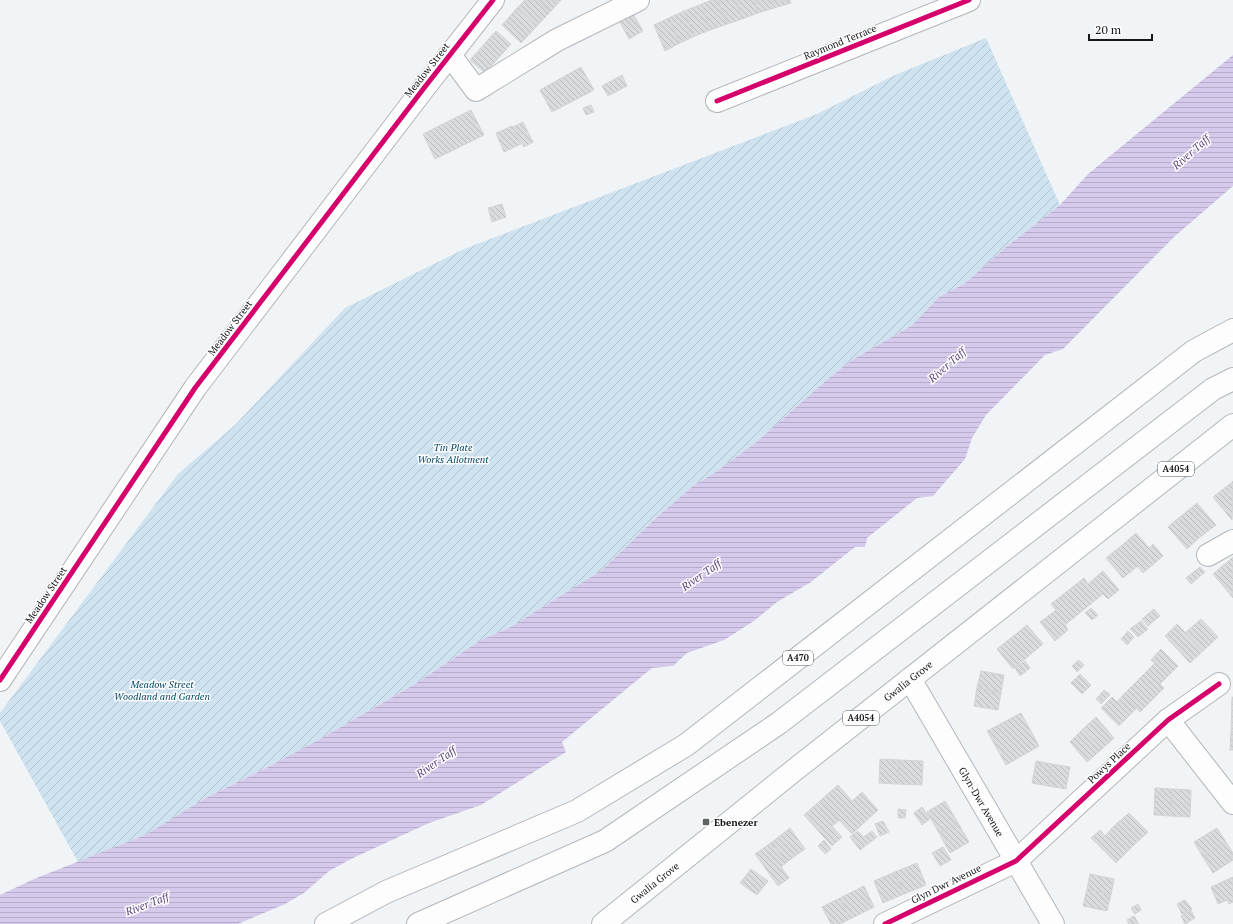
<svg xmlns="http://www.w3.org/2000/svg" width="1233" height="924" font-family="'PT Serif',serif">
  <defs>
    <pattern id="garden-furrows" width="10" height="10" patternUnits="userSpaceOnUse"><rect width="10" height="10" fill="#cee2ef"/><path d="M-1 1l2-2M0 10L10 0M9 11l2-2" fill="none" stroke="#b0c1cc"/></pattern>
    <pattern id="water-rules" width="6" height="5" patternUnits="userSpaceOnUse"><rect width="6" height="5" fill="#d5caeb"/><path d="M0 2.5h6" fill="none" stroke="#b6adc9"/></pattern>
    <pattern id="building-back-hatch" width="6" height="6" patternUnits="userSpaceOnUse"><rect width="6" height="6" fill="#d9dbdd"/><path d="M-1 5l2 2M0 0l6 6M5-1l2 2" fill="none" stroke="#b9bbbd"/></pattern>
  </defs>
  <rect width="100%" height="100%" fill="#f1f4f7"/>
  <!-- garden -->
  <path fill="url(#garden-furrows)" d="M986,38L1060,205L1006,247L964,284L939,297L911,326L852,360L829,378L754,444L713,474L694,485L656,518L602,570L509,628L481,640L415,684L320,739L270,766L204,799L145,835L78,862L0,721V713L178,474L235,425L345,308L464,249L817,114L895,75Z"/>
  <!-- water -->
  <path fill="url(#water-rules)" d="M1233,55V186L1174,237L1063,349L1045,355L986,415L972,438L965,459L933,496L917,498L867,538L865,547H855L811,582L777,602L754,621L724,640L687,653L673,666L652,668L562,742L566,752L481,805L429,823L353,858L329,871L304,893L285,904L238,924H0V895L34,879L145,835L204,799L270,766L320,739L415,684L481,640L509,628L602,570L656,518L694,485L713,474L754,444L829,378L852,360L911,326L939,297L964,284L1006,247L1060,205L1088,174Z"/>
  <!-- building -->
  <path fill="url(#building-back-hatch)" stroke="#d2d4d6" d="M525,0H536L550,12L537,26L517,8Z
    M536,0H561L550,12Z
    M712,0H718L727,24L710,30L702,4Z
    M718,0H736L742,19L727,24Z
    M736,0H754L758,13L742,19Z
    M754,0H772L774,8L758,13Z
    M772,0H790L791,3L774,8Z
    M702,4L710,30L695,36L684,11Z
    M517,8L537,26L521,43L502,25Z
    M684,11L695,36L680,43L669,18Z
    M632,12L643,31L629,39L619,20Z
    M669,18L680,43L665,51L654,25Z
    M496,31L511,44L485,73L470,60Z
    M581,67L594,90L552,112L540,90Z
    M622,75L627,86L608,96L602,86Z
    M591,105L594,112L586,115L583,108Z
    M471,110L484,135L435,159L423,134Z
    M523,122L533,142L524,147L513,127Z
    M512,126L521,144L504,152L496,133Z
    M502,204L506,217L492,222L488,208Z
    M1233,481V495L1226,487Z
    M1226,487L1233,495L1232,520L1213,497Z
    M1197,503L1216,525L1199,538L1181,516Z
    M1181,516L1199,538L1187,549L1168,527Z
    M1136,533L1149,548L1153,544L1163,556L1143,573L1121,546Z
    M1121,546L1138,566L1123,578L1106,558Z
    M1233,557V580L1224,587L1213,574Z
    M1200,567L1205,572L1191,584L1186,578Z
    M1103,571L1119,590L1108,599L1103,594L1065,625L1068,630L1055,641L1040,622L1056,610L1051,604L1084,578L1088,584Z
    M1233,580V598L1224,587Z
    M1091,608L1098,615L1092,620L1085,613Z
    M1154,609L1160,616L1148,626L1142,619Z
    M1201,619L1218,637L1203,651L1185,633Z
    M1141,621L1148,629L1138,637L1130,629Z
    M1177,624L1203,651L1190,663L1165,636Z
    M1027,625L1043,644L1013,669L997,649Z
    M1128,631L1134,637L1127,645L1121,639Z
    M1161,649L1178,666L1160,684L1147,671L1155,663L1151,660Z
    M1079,660L1084,665L1077,672L1072,666Z
    M1025,661L1030,668L1020,676L1015,668Z
    M981,671L1004,675L1001,693L977,688Z
    M1147,671L1164,688L1140,712L1123,695Z
    M1080,674L1091,685L1082,694L1071,683Z
    M977,688L1001,693L998,710L974,706Z
    M1104,690L1110,695L1101,704L1096,699Z
    M1123,695L1137,708L1119,726L1101,708L1112,697L1117,702Z
    M1232,697H1233V732H1231Z
    M1021,713L1039,746L1006,765L987,731Z
    M1096,717L1114,738L1102,749L1083,729Z
    M1083,729L1102,749L1087,762L1070,742Z
    M1231,732H1233V750H1230Z
    M880,759L899,760L898,784L879,783Z
    M899,760L923,761L922,785L898,784Z
    M1036,761L1052,764L1048,786L1032,783Z
    M1052,764L1070,767L1066,789L1048,786Z
    M838,785L852,801L862,792L878,810L852,834L821,800Z
    M1155,788L1172,789L1171,816L1154,815Z
    M1172,789L1191,790L1190,817L1171,816Z
    M821,800L840,820L832,826L842,837L832,846L804,815Z
    M945,801L958,823L939,833L927,812Z
    M922,807L930,819L922,825L914,813Z
    M898,809L906,810L905,818H898Z
    M1129,813L1148,832L1134,845L1115,825Z
    M883,821L889,832L880,836L875,824Z
    M958,823L969,842L950,853L939,833Z
    M1115,825L1134,845L1116,863L1091,838L1100,830L1105,836Z
    M790,828L805,849L787,862L772,842Z
    M1217,828L1226,842L1203,857L1194,842Z
    M858,831L863,837L872,831L877,837L860,850L850,837Z
    M824,840L831,849L825,854L818,846Z
    M772,842L787,862L781,867L789,878L778,886L755,854Z
    M1226,842L1233,853V860L1213,873L1203,857Z
    M943,847L951,860L940,866L932,853Z
    M917,863L926,885L904,894L895,872Z
    M751,869L768,881L757,895L740,883Z
    M895,872L904,894L883,903L874,881Z
    M1090,874L1114,879L1111,895L1087,889Z
    M1233,877V902L1229,904L1227,900L1218,904L1211,887Z
    M864,886L874,907L850,919L840,898Z
    M1087,889L1111,895L1107,911L1083,906Z
    M840,898L850,919L840,924H831L822,907Z
    M1185,900L1192,909L1182,914L1177,904Z
    M1138,904L1141,910L1135,914L1131,908Z
    M1191,910L1195,918L1185,924L1181,916Z
    M1134,916L1139,924H1129L1127,920Z"/>
  <g fill="none" stroke-linecap="round" stroke-linejoin="round">
    <defs>
      <g id="minor">
        <path d="M450,55L476,90L557,40L638,0"/>
        <path d="M717,101L969,0"/>
        <path d="M1208,555L1233,541"/>
        <path id="s1" d="M910,679L1053,924"/>
        <path d="M0,680L195,388L424,88L493,0"/>
        <path d="M1168,720L1233,803"/>
        <path d="M885,924L1016,861L1168,720L1219,684"/>
      </g>
      <g id="major">
        <path id="s2" d="M603,924L797,768L1233,425"/>
      </g>
      <path id="highway" d="M326,924L386,892L577,811L686,745L1194,351L1233,330
        M418,924L605,841L779,723L1213,389L1233,379"/>
    </defs>
    <!-- minor casing -->
    <use href="#minor" stroke="#b4b6b9" stroke-width="24"/>
    <!-- major casing -->
    <use href="#major" stroke="#b4b6b9" stroke-width="24"/>
    <!-- highway casing -->
    <use href="#highway" stroke="#b4b6b9" stroke-width="24"/>
    <!-- minor -->
    <use href="#minor" stroke="#fdfdfe" stroke-width="22"/>
    <!-- major -->
    <use href="#major" stroke="#fdfdfe" stroke-width="22"/>
    <!-- highway -->
    <use href="#highway" stroke="#fdfdfe" stroke-width="22"/>
    <defs>
      <path id="cycleway" d="M717,101L969,0
        M0,680L195,388L424,88L493,0
        M885,924L1016,861L1168,720L1219,684"/>
    </defs>
    <!-- cycleway casing -->
    <use href="#cycleway" stroke="#fff" stroke-width="8"/>
    <!-- cycleway -->
    <use href="#cycleway" stroke="#d6006c" stroke-width="5"/>
  </g>
  <!-- markers -->
  <rect fill="#626467" stroke="#fff" stroke-width="1.5" x="702" y="818" width="8" height="8" rx="2"/>
  <g text-anchor="middle" dominant-baseline="central" stroke-width="3" stroke-linejoin="round" paint-order="stroke">
    <!-- shield labels -->
    <g fill="#fff" stroke="#5b5d5e" stroke-width="1">
      <rect x="1158" y="462" width="36" height="14" rx="3"/>
      <rect x="783" y="651" width="30" height="14" rx="3"/>
      <rect x="843" y="711" width="36" height="14" rx="3"/>
    </g>
    <g font-size="9" font-weight="bold" fill="#151719">
      <text x="1176" y="469">A4054</text>
      <text x="798" y="658">A470</text>
      <text x="861" y="718">A4054</text>
    </g>
    <!-- street labels -->
    <g font-size="10" fill="#151719" stroke="#fff">
      <text transform="translate(840 42) rotate(-22)">Raymond Terrace</text>
      <text transform="translate(427 70) rotate(-52)">Meadow Street</text>
      <text transform="translate(230 328) rotate(-53)">Meadow Street</text>
      <text transform="translate(46 595) rotate(-56)">Meadow Street</text>
      <text stroke="none"><textPath href="#s2" startOffset="390">Gwalia Grove</textPath></text>
      <text transform="translate(1109 763) rotate(-43)">Powys Place</text>
      <text stroke="none"><textPath href="#s1" startOffset="142">Glyn-Dwr Avenue</textPath></text>
      <text stroke="none"><textPath href="#s2" startOffset="66">Gwalia Grove</textPath></text>
      <text transform="translate(946 884) rotate(-26)">Glyn Dwr Avenue</text>
    </g>
    <!-- park labels -->
    <g font-size="10" font-style="italic" fill="#004662" stroke="#fff">
      <text x="453" y="447">Tin Plate<tspan x="453" dy="12">Works Allotment</tspan></text>
      <text x="162" y="684">Meadow Street<tspan x="162" dy="12">Woodland and Garden</tspan></text>
    </g>
    <!-- poi labels -->
    <g font-size="10" font-weight="bold" fill="#151719" stroke="#fff" text-anchor="start">
      <text x="714" y="822">Ebenezer</text>
    </g>
    <!-- water labels -->
    <g font-size="11" font-style="italic" fill="#5c447e" stroke="#fff">
      <text transform="translate(1191 152) rotate(-41)">River Taff</text>
      <text transform="translate(947 365) rotate(-41)">River Taff</text>
      <text transform="translate(701 575) rotate(-35)">River Taff</text>
      <text transform="translate(436 762) rotate(-35)">River Taff</text>
      <text transform="translate(147 904) rotate(-21)">River Taff</text>
    </g>
  </g>
  <!-- scale -->
  <path d="M1089 34v6h63v-6" fill="none" stroke="#151719" stroke-width="2"/>
  <text x="1095" y="34" font-size="12" fill="#151719" stroke="#ffffff" stroke-width="3" paint-order="stroke">20 m</text>
</svg>
